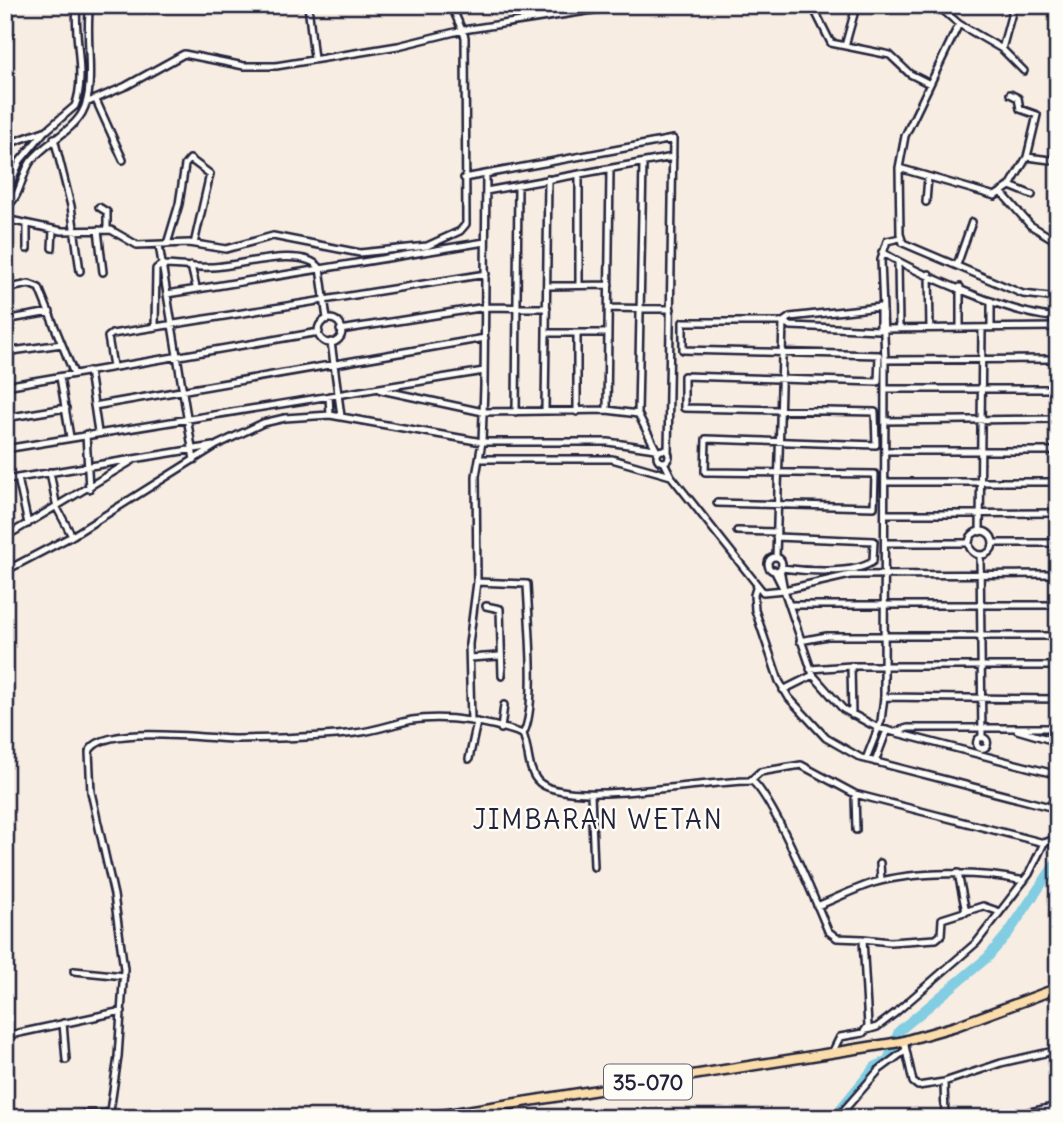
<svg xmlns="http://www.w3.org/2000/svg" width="1063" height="1123" font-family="Delius,sans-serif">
  <rect width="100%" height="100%" fill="#f7ede2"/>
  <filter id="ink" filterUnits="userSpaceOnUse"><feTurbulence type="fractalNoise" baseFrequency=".0143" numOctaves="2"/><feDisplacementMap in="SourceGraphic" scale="14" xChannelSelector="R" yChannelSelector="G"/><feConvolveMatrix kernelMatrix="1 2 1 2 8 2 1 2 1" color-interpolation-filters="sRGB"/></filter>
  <g filter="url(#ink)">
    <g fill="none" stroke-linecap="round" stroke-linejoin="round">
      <!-- river -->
      <path stroke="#82cde2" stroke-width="10" d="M833,1118L875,1067L888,1060L899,1031L988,957L1009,932L1058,860"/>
      <defs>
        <path id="minor" d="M308,5L314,59
          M812,5L831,43L890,55L910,74L930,84
          M937,5L959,24L1002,49L1024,71
          M959,24L905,136L899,168L995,196L1010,186L1027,157L1058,161
          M845,46L854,14
          M1002,49L1014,5
          M1010,94L1018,98L1020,109L1037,115L1027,157
          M96,100L123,160
          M86,103L126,86L184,54L244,66H276L398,46L463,30L626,5
          M54,138L71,206L80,271
          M5,145L47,130L75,106C87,76 73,37 77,5
          M643,163L638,414L658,453
          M899,168L900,234L903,243L1023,294L1058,298
          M464,178L673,139L668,453
          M1010,186L1032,195
          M486,191L673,157
          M1002,193L1030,225L1058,242
          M5,197L20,161L44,132
          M926,202L928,177
          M99,207L107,212V230
          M5,208C22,196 20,177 31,161C45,143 71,132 82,113C97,88 84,35 90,5
          M5,219L62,231L111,230L137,245L189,243L226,249L273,236L360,253L427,246L460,231L466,224L465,37L451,5
          M98,230L103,272
          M167,244L179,204L185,165L190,159L210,174L194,244
          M159,245L194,460
          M52,248L53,230
          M27,249V224
          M882,252C916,273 1019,318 1058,317
          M898,262L899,328
          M161,265C178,265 195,268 211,267C236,267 302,245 320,268L327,319
          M957,265L972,222
          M191,266L196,287
          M929,274L930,328
          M579,285V174
          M549,286L609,285
          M960,287V328
          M5,289L29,284L39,288L74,374
          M167,294L485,242
          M991,301V328
          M608,308L671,309
          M318 331a12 12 0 1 1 24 0a12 12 0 1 1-24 0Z
          M5,320L50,312
          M155,326L156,269L161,265
          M884,329L1058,327
          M340,330L486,307L547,308
          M547,333H608
          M331,342L341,416
          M5,352L62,344
          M885,360L1058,359
          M113,366L108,337L112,334L486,274
          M89,371L98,432
          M60,377L70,437
          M5,386L319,332
          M885,389H1058
          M381,390L483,412L607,410L638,414
          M329,396L330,415
          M94,406L485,338
          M607,410L610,169
          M545,411L548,179
          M516,412L518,185
          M577,412V333
          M5,418L66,408
          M885,421L1058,419
          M86,434L89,489
          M5,449L484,371
          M657 456a6 6 0 1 1 12 0a6 6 0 1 1-12 0Z
          M885,451H1058
          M481,459H612L671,476
          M664,462L671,476L763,592L784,590L813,675L843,709L878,728L1058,775
          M50,472L57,508L72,536
          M18,478L28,524
          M5,480L213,446
          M885,482H1058
          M717,503L874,507L875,474L705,472L706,439L876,445L875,412L684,408V376L878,382L879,355L683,350V322H783L791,326L880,330V307L790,317L783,322
          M885,514L1058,513
          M737,531L777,532
          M969 543a12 12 0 1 1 24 0a12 12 0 1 1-24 0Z
          M980,532L982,329
          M5,537L135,459
          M776,537L874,541L873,561C857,575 803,571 781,568
          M885,543H969
          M993,543H1058
          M980,555L982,738
          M776,557L783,322
          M768 564a7 7 0 1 1 14 0a7 7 0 1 1-14 0Z
          M780,569L784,590
          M774,570L784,590
          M5,571L72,536L217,445L263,423L285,418L330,415L482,442H608L655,449
          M477,582L527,584C528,617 538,708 523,734
          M757,585L754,595L755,610L779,681L789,698L826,738L861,758L1050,807L1058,793
          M784,590L850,575L1058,574
          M789,605H1058
          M486,606L500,609L502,676
          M800,641L827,636H1058
          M470,658L499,656
          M851,666L852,715
          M810,669L851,666H1058
          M783,690L813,675
          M884,697L1058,699
          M471,721L469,644L477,582L476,476L482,442L484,386L486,174
          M501,729L504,705
          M1017,730L1058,742
          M897,731L908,728H1058
          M976.5 743a5.5 5.5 0 1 1 11 0a5.5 5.5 0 1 1-11 0Z
          M469,759L477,722
          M866,759L881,721L884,697L885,360L881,260L887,241L900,238
          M875,762L887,730
          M750,781L760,772L801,765L855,794L1044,843L1029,874L977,942L894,1014L877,1027L867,1030
          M591,794L594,867
          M855,794L856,830
          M1044,843L1052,840L1058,831
          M880,863L881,881
          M958,873L966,912
          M817,906C835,899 854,889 873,883C915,871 981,871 1024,881
          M863,939L890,942L936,939L941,935L942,919L983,906L1000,912
          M74,971L124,976
          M63,1023L66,1060
          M5,1036L122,1011
          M904,1041L913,1082L918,1086L944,1082L1001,1063L1058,1050
          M1053,1051L1058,1079
          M944,1082L945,1118
          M21,1114L22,1118
          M83,1114H109
          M109,1118L118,1057L124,969L114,895L91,792L89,752C100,723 210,739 237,739C277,738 316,738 355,733C375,731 393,724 412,720C448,715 489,722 523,734C529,748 527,768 537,780C561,810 712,779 752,781C774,799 815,900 828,931L837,938L863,939L868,1026L863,1033L840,1037L832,1053
          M837,1118L879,1070L906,1050
          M1001,1118L1058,1106"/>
        <path id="primary" d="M422,1118L900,1042L956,1026L1058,988"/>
      </defs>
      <!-- minor casing -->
      <use href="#minor" stroke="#22223b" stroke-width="10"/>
      <!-- primary casing -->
      <use href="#primary" stroke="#22223b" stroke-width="13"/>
      <!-- minor -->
      <use href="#minor" stroke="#fdfcf7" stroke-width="5"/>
      <!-- primary -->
      <use href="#primary" stroke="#fbddab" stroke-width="8"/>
    </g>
  </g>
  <g text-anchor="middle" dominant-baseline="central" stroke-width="5" stroke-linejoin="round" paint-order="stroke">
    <!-- shield labels -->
    <rect fill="#fdfcf7" stroke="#646373" stroke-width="2" x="604" y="1064.5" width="88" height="35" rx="5"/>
    <g font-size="21" font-weight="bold" fill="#22223b">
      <text x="648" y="1082">35-070</text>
    </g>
    <!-- quarter labels -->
    <g font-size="26" letter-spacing="2" fill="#22223b" stroke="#fdfcf7">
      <text x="598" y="819">JIMBARAN WETAN</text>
    </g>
  </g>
  <!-- margin -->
  <rect width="1063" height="1123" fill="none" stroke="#fdfcf7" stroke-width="28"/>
  <rect x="14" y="14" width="1035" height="1095" fill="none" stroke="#22223b" stroke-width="2.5" filter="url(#ink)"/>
</svg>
